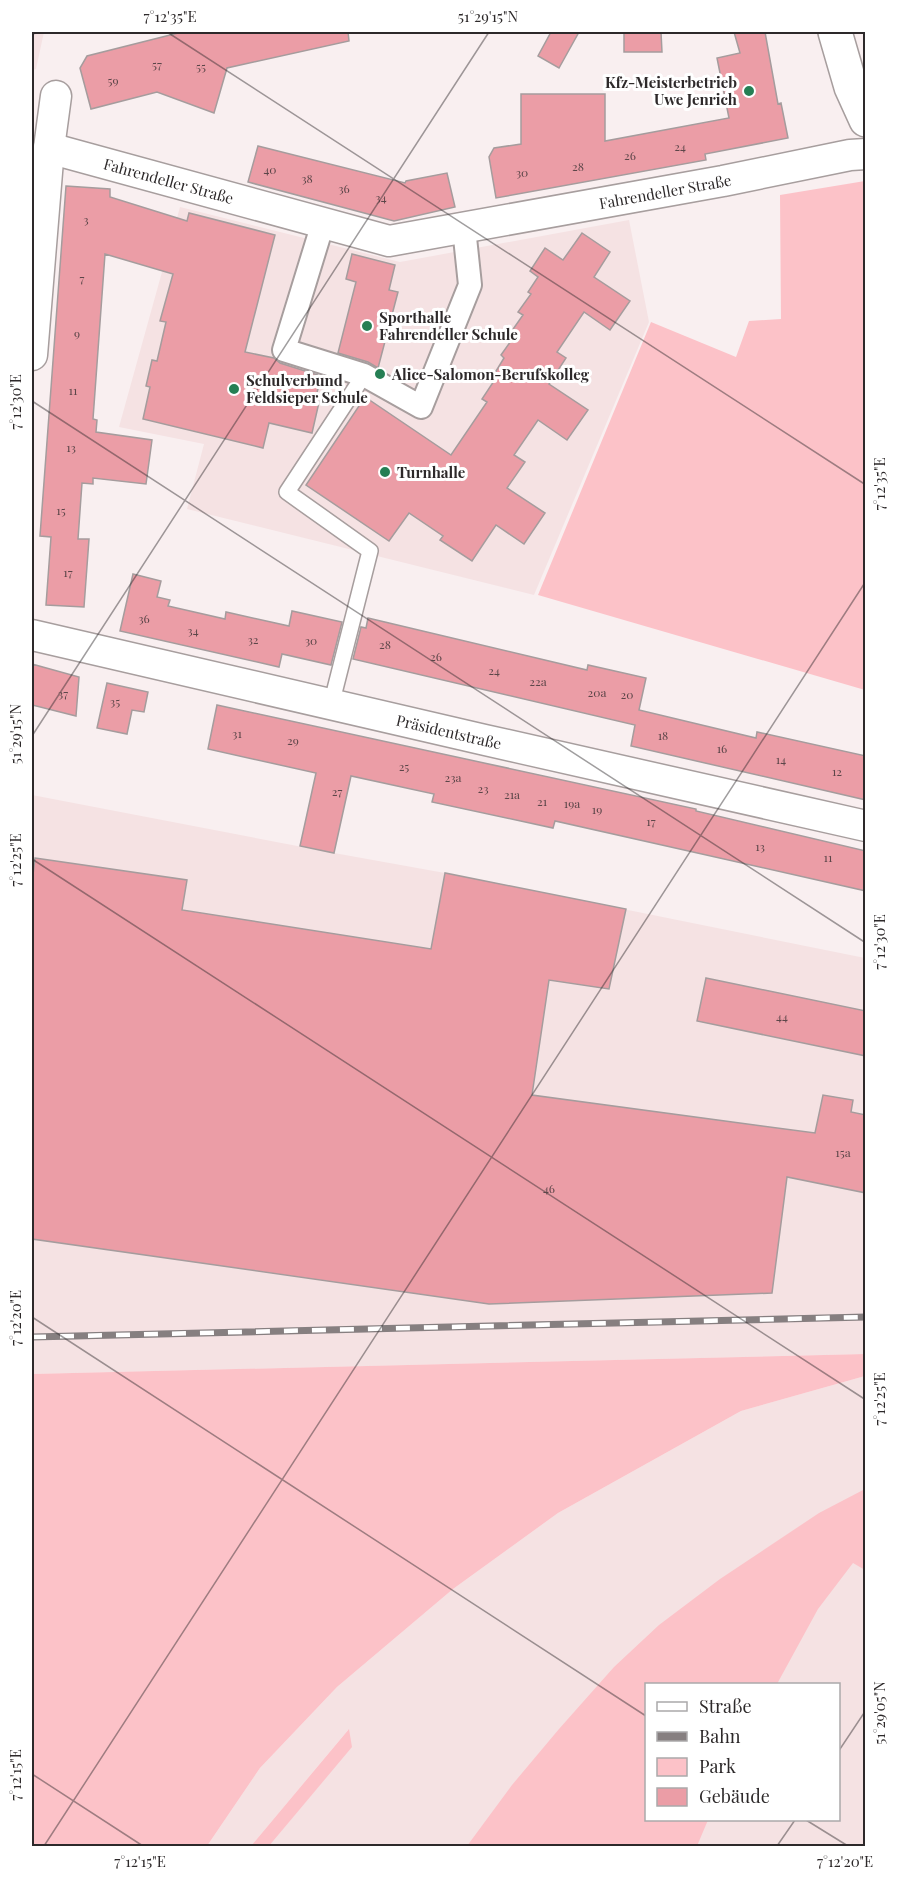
<svg xmlns="http://www.w3.org/2000/svg" width="897" height="1878" font-family="'Playfair Display',serif">
  <rect width="100%" height="100%" fill="#f9eff0"/>
  <!-- built -->
  <path fill="#f5e2e3" fill-rule="evenodd" d="M32,32H44L36,69L33,70L32,80Z
    M180,207L400,262L629,220L649,322L534,595L187,509L204,444L119,427Z
    M32,795L334,853L445,873L865,958V1354L32,1374Z
    M865,1376V1846H269L351,1747L348,1730L251,1846H207L260,1768L337,1687L453,1589L558,1513L741,1411ZM646,1684H838V1820H646Z"/>
  <!-- green -->
  <path fill="#fcc2c8" d="M865,181V690L538,595L651,322L736,357L749,321L781,319L780,195Z
    M865,1354V1376L741,1411L558,1513L453,1589L337,1687L260,1768L207,1846H32V1374Z
    M865,1489V1570L853,1563L818,1609L777,1684H646V1820H708L697,1846H467L512,1785L559,1729L614,1667L659,1625L720,1579L819,1513Z
    M349,1729L352,1747L269,1846H251Z"/>
  <!-- building -->
  <path fill="#eb9da6" stroke="#a59c9d" stroke-width="1.5" d="M182,32H348L349,41L227,68L214,113L157,92L91,109L80,68L87,56Z
    M551,32H579L559,68L538,56Z
    M624,32H661L662,52H624Z
    M734,32H765L778,104L781,103L788,138L705,154L706,160L496,198L489,157L494,148L521,144V94H605V141L729,118L717,58L740,53Z
    M258,146L405,183L406,181L447,173L455,207L394,221L248,182Z
    M66,186L110,189V197L187,221L189,213L275,235L245,352L274,358L280,363L321,376L316,397L320,398L312,433L269,423L263,448L143,419L150,387L146,386L152,360L157,361L166,322L160,321L173,274L105,254L93,419L97,420L96,432L152,440L146,484L93,478V484L82,483L78,539H89L84,607L46,605L51,537L40,536Z
    M582,233L610,252L594,277L630,301L610,330L584,312L557,352L566,358L549,384L588,410L567,440L538,420L514,455L525,462L507,488L545,513L524,544L496,525L472,561L440,540L443,536L409,513L389,541L306,485L365,397L451,455L487,402L482,399L496,378L493,376L504,358L501,355L513,338L509,335L523,315L518,312L531,294L528,292L538,277L530,271L545,248L563,260Z
    M352,254L395,265L389,290L398,292L378,368L368,362L338,353L356,282L346,279Z
    M133,574L161,581L157,597L170,600L168,606L225,619L226,612L289,626L292,611L342,622L331,665L282,654L279,667L120,631Z
    M368,618L587,670L588,665L646,678L639,710L756,738L757,732L866,756V800L631,746L635,725L353,659L361,627L366,628Z
    M32,664L79,677L76,716L32,705Z
    M107,683L148,692L144,712L132,710L127,734L97,728Z
    M217,705L696,809V811L866,851V891L555,821L553,828L432,802L434,794L351,776L334,853L300,846L316,773L208,749Z
    M35,858L187,880L182,910L431,949L445,873L626,909L609,989L549,980L532,1095L815,1133L823,1095L853,1100L851,1112L866,1115V1193L787,1177L772,1293L489,1304L32,1239V883Z
    M706,978L866,1011V1056L697,1021Z"/>
  <g fill="none" stroke-linecap="round" stroke-linejoin="round">
    <defs>
      <path id="service" d="M331,705L370,551L287,492L364,375"/>
      <path id="pedestrian" d="M323,223L284,350L364,375L421,407L470,285L464,228"/>
      <g id="minor">
        <path id="s1" d="M49,148L389,241L723,181L850,155L866,154"/>
        <path d="M32,355L49,148L56,96"/>
        <path id="s2" d="M32,635L485,740L866,826"/>
      </g>
      <path id="primary" d="M835,32L851,87L866,120"/>
    </defs>
    <!-- service casing -->
    <use href="#service" stroke="#a79e9e" stroke-width="18"/>
    <!-- pedestrian casing -->
    <use href="#pedestrian" stroke="#a79e9e" stroke-width="26"/>
    <!-- minor casing -->
    <use href="#minor" stroke="#a79e9e" stroke-width="33"/>
    <!-- primary casing -->
    <use href="#primary" stroke="#a79e9e" stroke-width="36"/>
    <!-- service -->
    <use href="#service" stroke="#fff" stroke-width="15"/>
    <!-- pedestrian -->
    <use href="#pedestrian" stroke="#fff" stroke-width="22"/>
    <!-- minor -->
    <use href="#minor" stroke="#fff" stroke-width="30"/>
    <!-- primary -->
    <use href="#primary" stroke="#fff" stroke-width="33"/>
    <!-- tram -->
    <path stroke="#867f80" stroke-width="1.5" d="M32,34L41,32"/>
    <defs>
      <path id="rail" d="M32,1337L866,1317"/>
    </defs>
    <!-- rail casing -->
    <use href="#rail" stroke="#867f80" stroke-width="7"/>
    <!-- rail -->
    <use href="#rail" stroke="#fff" stroke-width="4.5" stroke-dasharray="14" stroke-linecap="butt"/>
  </g>
  <!-- ticks -->
  <path fill="none" stroke="#2d292a" stroke-width="1.5" stroke-opacity="0.45" d="M167,32L866,485M32,401L866,943M32,736L489,32M32,859L866,1400M32,1317L646,1716M838,1752L866,1710M32,1774L143,1846M806,1820L848,1846M44,1846L866,581M777,1846L795,1820"/>
  <!-- markers -->
  <g fill="#267f54" stroke="#fff" stroke-width="2">
    <circle cx="749" cy="91" r="6"/>
    <circle cx="367" cy="326" r="6"/>
    <circle cx="380" cy="374" r="6"/>
    <circle cx="234" cy="389" r="6"/>
    <circle cx="385" cy="472" r="6"/>
  </g>
  <g text-anchor="middle" dominant-baseline="central" stroke-width="6" stroke-linejoin="round" paint-order="stroke">
    <!-- number labels -->
    <g font-size="12" fill="#5c4649">
      <text x="157" y="64">57</text>
      <text x="201" y="66">55</text>
      <text x="113" y="80">59</text>
      <text x="680" y="146">24</text>
      <text x="630" y="155">26</text>
      <text x="578" y="166">28</text>
      <text x="270" y="169">40</text>
      <text x="522" y="172">30</text>
      <text x="307" y="178">38</text>
      <text x="344" y="188">36</text>
      <text x="381" y="197">34</text>
      <text x="86" y="219">3</text>
      <text x="82" y="278">7</text>
      <text x="77" y="333">9</text>
      <text x="73" y="390">11</text>
      <text x="71" y="447">13</text>
      <text x="61" y="510">15</text>
      <text x="68" y="572">17</text>
      <text x="144" y="618">36</text>
      <text x="193" y="630">34</text>
      <text x="253" y="639">32</text>
      <text x="311" y="640">30</text>
      <text x="385" y="644">28</text>
      <text x="436" y="656">26</text>
      <text x="494" y="670">24</text>
      <text x="538" y="681">22a</text>
      <text x="597" y="692">20a</text>
      <text x="63" y="693">37</text>
      <text x="627" y="694">20</text>
      <text x="115" y="701">35</text>
      <text x="237" y="733">31</text>
      <text x="663" y="735">18</text>
      <text x="293" y="740">29</text>
      <text x="722" y="748">16</text>
      <text x="781" y="759">14</text>
      <text x="404" y="766">25</text>
      <text x="837" y="771">12</text>
      <text x="453" y="777">23a</text>
      <text x="483" y="788">23</text>
      <text x="337" y="791">27</text>
      <text x="512" y="794">21a</text>
      <text x="542" y="801">21</text>
      <text x="572" y="803">19a</text>
      <text x="597" y="809">19</text>
      <text x="651" y="821">17</text>
      <text x="760" y="846">13</text>
      <text x="828" y="857">11</text>
      <text x="782" y="1016">44</text>
      <text x="843" y="1152">15a</text>
      <text x="549" y="1188">46</text>
    </g>
    <!-- poi labels -->
    <g font-size="15" font-weight="bold" fill="#2d292a" stroke="#fff" text-anchor="start">
      <text x="737" y="82" text-anchor="end">Kfz-Meisterbetrieb<tspan x="737" dy="17">Uwe Jenrich</tspan></text>
      <text x="379" y="317">Sporthalle<tspan x="379" dy="17">Fahrendeller Schule</tspan></text>
      <text x="392" y="374">Alice-Salomon-Berufskolleg</text>
      <text x="246" y="380">Schulverbund<tspan x="246" dy="17">Feldsieper Schule</tspan></text>
      <text x="397" y="472">Turnhalle</text>
    </g>
    <!-- street labels -->
    <g font-size="15" fill="#2d292a" stroke="#fff">
      <text stroke="none"><textPath href="#s1" startOffset="124">Fahrendeller Straße</textPath></text>
      <text stroke="none"><textPath href="#s1" startOffset="633">Fahrendeller Straße</textPath></text>
      <text stroke="none"><textPath href="#s2" startOffset="428">Präsidentstraße</textPath></text>
    </g>
  </g>
  <!-- border -->
  <rect width="897" height="1878" fill="none" stroke="#ffffff" stroke-width="66"/>
  <!-- legend -->
  <rect x="645" y="1683" width="195" height="138" fill="#ffffff" stroke="#aba9aa" stroke-width="1.5"/>
  <rect x="657" y="1702" width="30" height="9" fill="#ffffff" stroke="#aba9aa" stroke-width="1.5"/>
  <text x="699" y="1713" font-size="18" fill="#2d292a">Straße</text>
  <rect x="657" y="1732" width="30" height="9" fill="#867f80" stroke="#aba9aa" stroke-width="1.5"/>
  <text x="699" y="1743" font-size="18" fill="#2d292a">Bahn</text>
  <rect x="657" y="1758" width="30" height="18" fill="#fcc2c8" stroke="#aba9aa" stroke-width="1.5"/>
  <text x="699" y="1773" font-size="18" fill="#2d292a">Park</text>
  <rect x="657" y="1788" width="30" height="18" fill="#eb9da6" stroke="#aba9aa" stroke-width="1.5"/>
  <text x="699" y="1803" font-size="18" fill="#2d292a">Gebäude</text>
  <rect x="33" y="33" width="831" height="1812" fill="none" stroke="#2d292a" stroke-width="2"/>
  <g font-size="15" text-anchor="middle" fill="#2d292a">
    <text x="170" y="22">7°12'35"E</text>
    <text x="488" y="22">51°29'15"N</text>
    <text transform="translate(16 402) rotate(-90)" y="5">7°12'30"E</text>
    <text transform="translate(880 484) rotate(-90)" y="5">7°12'35"E</text>
    <text transform="translate(16 734) rotate(-90)" y="5">51°29'15"N</text>
    <text transform="translate(16 860) rotate(-90)" y="5">7°12'25"E</text>
    <text transform="translate(880 942) rotate(-90)" y="5">7°12'30"E</text>
    <text transform="translate(16 1318) rotate(-90)" y="5">7°12'20"E</text>
    <text transform="translate(880 1399) rotate(-90)" y="5">7°12'25"E</text>
    <text transform="translate(880 1713) rotate(-90)" y="5">51°29'05"N</text>
    <text transform="translate(16 1775) rotate(-90)" y="5">7°12'15"E</text>
    <text x="140" y="1867">7°12'15"E</text>
    <text x="845" y="1867">7°12'20"E</text>
  </g>
</svg>
